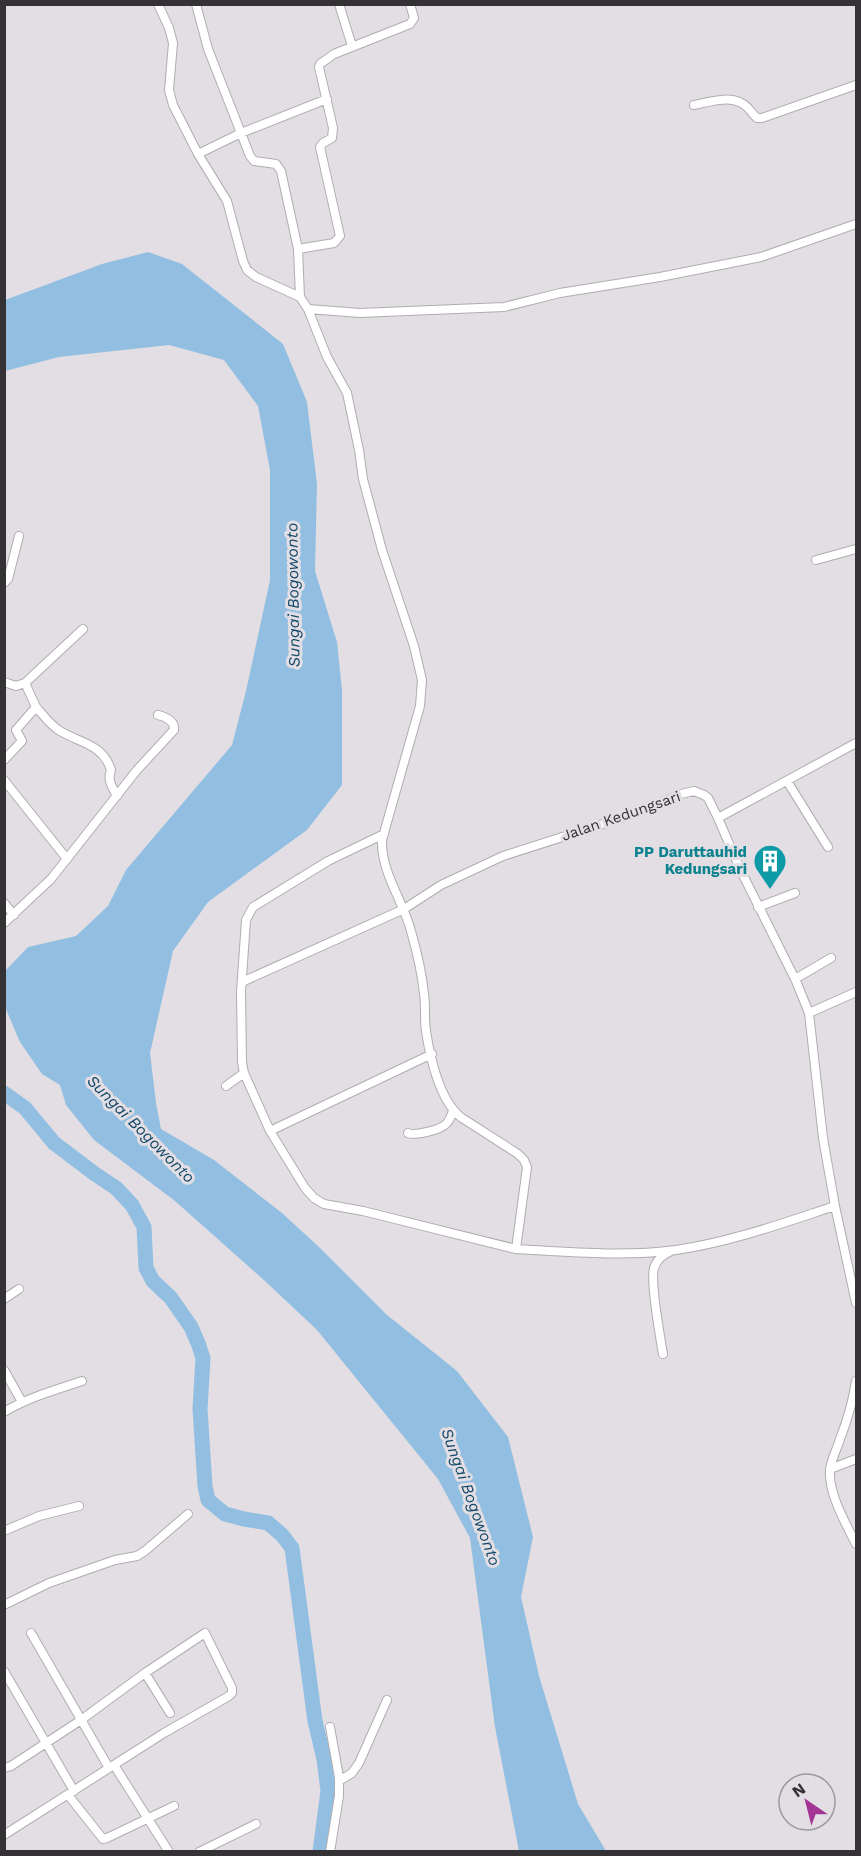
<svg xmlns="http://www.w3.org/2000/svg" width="861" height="1856" font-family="'Work Sans',sans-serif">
  <rect width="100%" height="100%" fill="#e2dee3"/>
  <!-- water -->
  <path fill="#92bfe1" d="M148,252L182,264L283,344L307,402L317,484L315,571L337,642L342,690V785L307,830L208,902L173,951L150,1053L156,1103L161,1129L214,1160L282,1213L319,1247L387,1315L457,1371L508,1437L533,1537L521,1597L539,1676L578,1804L606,1851H519L495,1727L470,1538L438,1479L317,1330L265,1281L175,1201L94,1140L66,1105L60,1085L42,1074L20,1042L5,1007V971L28,947L76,936L108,906L126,870L232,745L246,691L270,580V470L258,406L224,360L169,345L59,357L5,371V300L102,264Z"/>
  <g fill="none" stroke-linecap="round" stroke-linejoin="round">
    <!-- river -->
    <path stroke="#92bfe1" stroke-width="15" d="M4,1093L25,1108L54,1143L95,1174L116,1188L132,1205L144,1227L146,1268L153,1281L171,1298L191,1327L198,1343L203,1358L200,1409L205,1486L208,1500L225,1514L244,1519L268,1523L282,1535L292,1548L315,1721L324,1759L328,1791L320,1852"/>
    <defs>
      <path id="minor" d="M158,4L169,28L173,43L169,90L173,105L198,154L227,201L243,261L247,270L256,277L300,297L308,309L327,357L347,393L359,450L363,479L382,550L414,646L422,680L420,706L382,840C381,873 403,900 411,931C417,952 422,973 424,994C426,1006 424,1019 426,1031C430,1058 440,1102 462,1118L518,1154L524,1160L527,1167L516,1249C569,1252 623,1257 676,1250C731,1242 783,1223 835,1206
        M196,4L208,49L250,156L254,161L276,164L281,171L298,249L300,297
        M339,4L352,46
        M694,105C709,102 729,95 743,104C749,107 751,113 757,118H762L856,85
        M198,154L241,133L327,99
        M298,249L334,243L340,236L320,147L323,143L332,138L333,128L319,67L320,64L334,54L410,24L414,18L410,4
        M308,309L360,313L504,307L560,293L660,277L761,257L856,224
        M816,560L856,549
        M4,583L8,579L19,536
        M4,682L16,686L25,683L83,629
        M36,707C44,716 50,725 60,731C80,743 103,744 111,770C107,780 112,787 117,796
        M4,760L22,741L16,730L36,707L25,683
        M4,780L67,859
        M787,781L828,847
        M718,818L740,869L796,981L809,1013L823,1138L835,1206L856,1303
        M384,834L328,861L253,907L246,920L241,992L242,1062L244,1073L270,1131L305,1188L314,1198L324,1204L363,1211L516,1249
        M4,903L14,915
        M758,907L795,893
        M4,923L51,879L137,770L174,730C175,721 166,717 158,715
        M795,979L831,958
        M242,982L404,909L441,885L503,856L631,815L681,794L694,791L704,795L708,798L718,818L856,743
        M809,1013L856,992
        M226,1086L244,1073
        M270,1131L432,1054
        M408,1133C415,1136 440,1130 446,1124C450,1121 451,1115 453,1111
        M4,1299L19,1289
        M663,1354C660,1336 650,1282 654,1268C657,1259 663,1255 671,1251
        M4,1370L22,1402
        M856,1381C853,1401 847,1421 840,1439C837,1449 831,1460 830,1470C828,1493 846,1524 856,1544
        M4,1412C29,1397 56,1390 82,1381
        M830,1469L856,1459
        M4,1531L39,1516L79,1506
        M4,1605L49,1583L115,1560L137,1556L145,1551L188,1514
        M31,1633L109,1768
        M4,1671L74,1791
        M145,1673L170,1713
        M330,1727L339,1777V1796L330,1852
        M114,1765L169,1852
        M4,1768L11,1766L81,1720L145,1673L205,1633L232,1688V1693L229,1696L164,1733L4,1835
        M339,1781L352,1773L359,1763L387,1700
        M68,1795L103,1839L107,1838L174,1806
        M199,1852L256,1824"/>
    </defs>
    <!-- minor casing -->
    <use href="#minor" stroke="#b0adb1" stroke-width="10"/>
    <!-- minor -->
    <use href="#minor" stroke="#fff" stroke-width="8"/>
  </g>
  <!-- icons -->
  <defs>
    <symbol id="building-pin" viewBox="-11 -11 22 30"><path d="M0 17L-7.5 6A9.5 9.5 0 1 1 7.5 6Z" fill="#0f9aa8" stroke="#e2dee3"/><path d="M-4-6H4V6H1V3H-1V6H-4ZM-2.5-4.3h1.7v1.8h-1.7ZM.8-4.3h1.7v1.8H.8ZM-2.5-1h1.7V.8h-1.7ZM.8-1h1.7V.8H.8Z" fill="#fff"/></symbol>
  </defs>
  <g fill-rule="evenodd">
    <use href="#building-pin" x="751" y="842" width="38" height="52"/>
  </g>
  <g text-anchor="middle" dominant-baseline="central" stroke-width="6" stroke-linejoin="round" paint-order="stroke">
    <!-- street labels -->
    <g font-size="15" fill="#343234" stroke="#e2dee3">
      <text transform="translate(621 816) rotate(-19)">Jalan Kedungsari</text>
    </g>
    <!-- culture labels -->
    <g font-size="15" font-weight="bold" fill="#0d838f" stroke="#e2dee3" text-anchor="end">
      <text x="747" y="852">PP Daruttauhid<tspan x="747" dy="17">Kedungsari</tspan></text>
    </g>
    <!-- water labels -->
    <g font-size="16" font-style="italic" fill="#114768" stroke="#e2dee3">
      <text transform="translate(293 595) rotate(-91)">Sungai Bogowonto</text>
      <text transform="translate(141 1129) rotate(45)">Sungai Bogowonto</text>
      <text transform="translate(471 1497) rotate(70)">Sungai Bogowonto</text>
    </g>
  </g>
  <!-- border -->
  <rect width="861" height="1856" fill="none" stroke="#343234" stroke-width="12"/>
  <!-- north arrow -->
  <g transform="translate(807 1802) rotate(325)"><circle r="28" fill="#e2dee3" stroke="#9c999d" stroke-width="1.5"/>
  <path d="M0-4.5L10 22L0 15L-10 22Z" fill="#a33695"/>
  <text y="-9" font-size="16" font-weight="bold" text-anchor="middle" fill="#343234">N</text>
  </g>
</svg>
